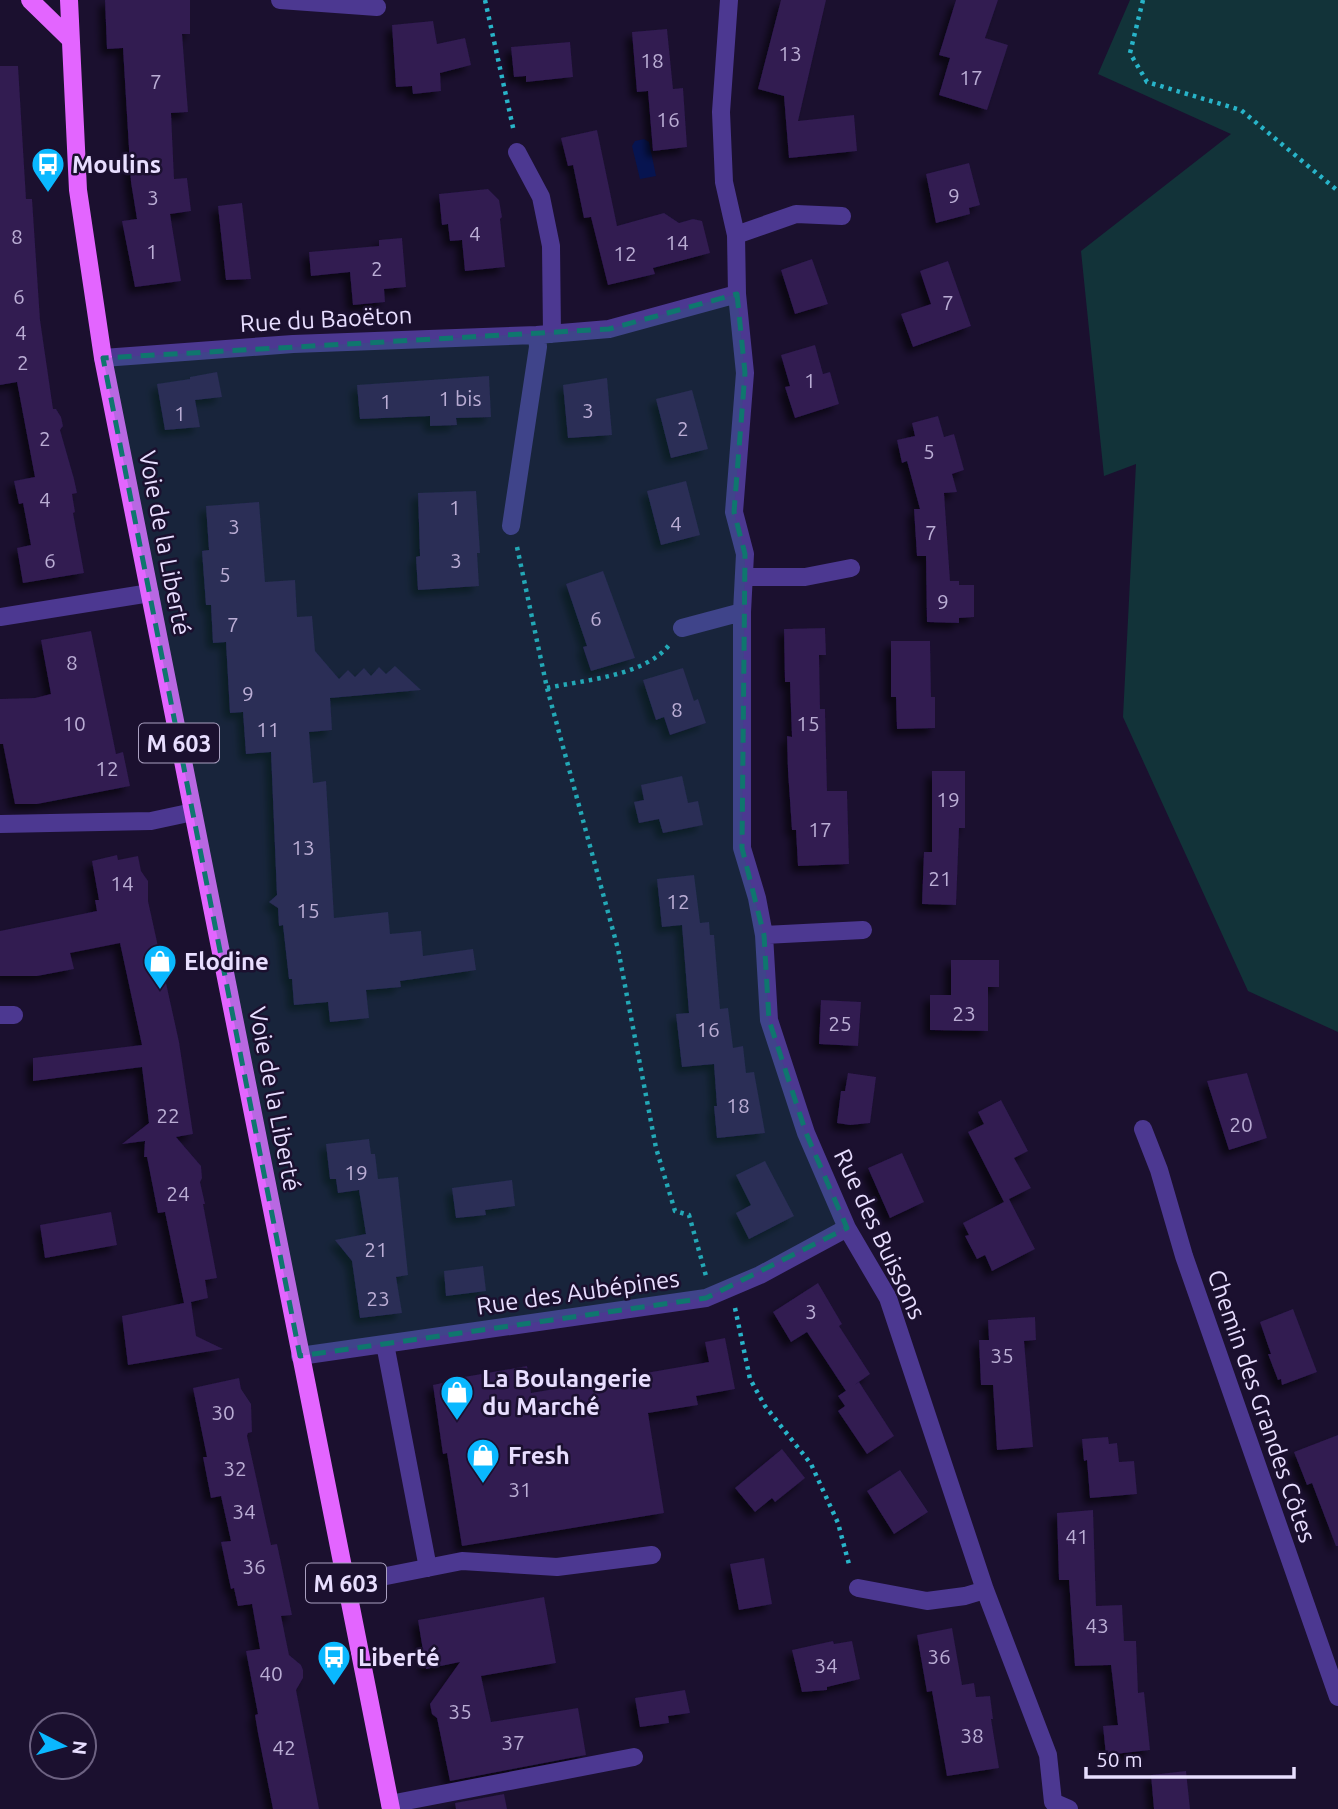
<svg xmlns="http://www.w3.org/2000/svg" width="1338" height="1809" font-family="Ubuntu,sans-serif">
  <defs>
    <filter id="shadow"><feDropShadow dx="-6" dy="6" stdDeviation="3.5" flood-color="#0009"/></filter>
  </defs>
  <rect width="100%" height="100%" fill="#1b102f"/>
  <!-- green -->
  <path fill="#123339" d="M1130,0H1338V1032L1248,991L1123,717L1136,464L1104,476L1081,251L1231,134L1098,74Z"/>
  <!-- water -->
  <path fill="#071450" d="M644,139L649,142L656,176L640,179L632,146L635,141Z"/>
  <!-- building -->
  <path fill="#301b51" filter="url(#shadow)" d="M105,0H190V34H182L188,112L171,113L174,179L187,178L191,211L170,214L181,281L135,287L122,221L137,219L131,182L123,48L107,49Z
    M781,0H826L798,121L854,115L857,151L789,158L784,96L758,89Z
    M956,0H998L985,38L1008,45L987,110L939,95L950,58L939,55Z
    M433,21L437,44L465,38L471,65L440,73L441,91L413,94L412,86L396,87L392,25Z
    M667,29L673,89L683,88L687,147L653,151L648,91L637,92L632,32Z
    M570,42L573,77L526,82V76L514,77L511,47Z
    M0,66H18L26,199H32L40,320L53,409H56L61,417L63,426L60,430L74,479L77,493L72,494L75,512L73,513L84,573L23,583L17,548L31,545L23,503L19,504L14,481L35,477L17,382L0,385Z
    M597,130L617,226L664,213L679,223L693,219L702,221L710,253L653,268L655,274L608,285L591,217L584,218L573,165L568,166L561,138Z
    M969,163L980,205L969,208L970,214L936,223L926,174Z
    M488,189L499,200L502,217L500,219L505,267L465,271L462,240L450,241L448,224L442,225L439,194Z
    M242,203L251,279L226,280L218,206Z
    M402,238L406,287L384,289L385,302L353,305L350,272L311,276L309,252L379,246V240Z
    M812,259L828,304L795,314L781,270Z
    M948,261L971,326L913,347L901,314L931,304L920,271Z
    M815,345L823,374L830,372L839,404L795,418L785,387L790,386L781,355Z
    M217,372L222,397L195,400L200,427L165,430L157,384L190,379V377Z
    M489,376L491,417L456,418L457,425L430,426V416L360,419L357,385Z
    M607,378L612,435L568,438L563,385Z
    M692,390L708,449L671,458L656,399Z
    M938,416L944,437L954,434L964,470L952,474L957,492L944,493L950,581H959V585H974V617L959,618V623L927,622L926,556H917L914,509H920L907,461L902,463L897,440L915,436L912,423Z
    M686,481L700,535L661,545L647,491Z
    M476,491L480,553H477L479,586L418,590L416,557L420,556L418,493Z
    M259,502L265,582L295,580L297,617L312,616L315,651L339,679L348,670L355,677L364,668L371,676L379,667L386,674L395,666L421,690L330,698L332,730L309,732L313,783L326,781L334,918L388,912L390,934L421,931L423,956L473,949L476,970L400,981L401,987L366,990L369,1018L330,1022L328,1002L294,1005L292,979H289L283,925L279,926L278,908L269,902L277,895L271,752L246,754L243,712L230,713L226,642L213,643L211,605H206L202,551L209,550L206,506Z
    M603,571L635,658L591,671L583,647L587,646L566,584Z
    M825,628L826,655H819L820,709H825L827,791H847L849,864L798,866L796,830H792L788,771L787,736L792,737L790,682H785L784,629Z
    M91,631L116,754L123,752L130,786L37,804H15L3,744H0V699L35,698L51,694L41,640Z
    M891,641H930L931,697H935V728L897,729L896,697H891Z
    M683,668L694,701L698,699L706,723L670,735L664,717L656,720L643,680Z
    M932,771H965V828H959L956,905L922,904L924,852H932Z
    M682,776L688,803L698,801L703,825L663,833L659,819L639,823L634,802L644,800L641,785Z
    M117,855L118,860L138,856L141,871L148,881V901L179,1042L193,1134L176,1137L201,1166L202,1178L200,1182L205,1204H203L217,1278L205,1280L208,1298L191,1302L196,1336L223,1349L128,1365L122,1316L184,1303L165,1212L158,1213L147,1157H144L145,1141L122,1144L149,1123L142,1067L33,1081V1058L142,1045L120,943L70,953L74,969L37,976H0V931L97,911L95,900H99L92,861Z
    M694,875L700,923L709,922L710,935H714L720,1009L728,1008L733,1048L743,1046L746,1073L754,1072L765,1133L717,1138L714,1106H717L714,1064L682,1067L676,1014L689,1013L682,925L662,927L657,879Z
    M951,960H999V987H988V1031L930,1030V995H951Z
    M821,1000L861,1002L858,1046L819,1044Z
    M848,1073L876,1077L870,1123L850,1125L837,1123L841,1091H845Z
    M1247,1073L1267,1138L1229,1150L1207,1081Z
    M1001,1100L1028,1151L1014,1158L1031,1188L1009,1199L1035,1249L992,1271L985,1255L977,1259L965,1236L969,1235L963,1223L1004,1202L968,1132L984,1124L978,1112Z
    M369,1139L371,1154H375L378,1179L398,1177L408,1275L396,1277L402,1313L360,1318L352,1261L335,1240L366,1234L359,1190L338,1193L336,1179H330L326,1144Z
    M902,1153L924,1202L890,1218L868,1168Z
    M765,1161L794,1216L749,1239L736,1213L751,1205L736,1175Z
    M512,1180L515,1206L485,1210L486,1215L456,1218L452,1188Z
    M111,1212L117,1245L45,1258L40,1225Z
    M483,1266L486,1291L446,1296L444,1271Z
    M818,1283L842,1324L839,1326L870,1374L846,1391L807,1332L791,1342L773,1312Z
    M1293,1309L1317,1372L1282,1385L1281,1379L1278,1380L1268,1354H1271L1260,1322Z
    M1035,1317L1036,1340L1024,1341L1033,1447L997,1450L993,1385H981L979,1340H989L988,1320Z
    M725,1338L735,1389L696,1396L698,1405L648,1413L664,1513L462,1546L447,1453L443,1454L433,1385L447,1382V1380L527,1366L531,1393L709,1362L705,1342Z
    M239,1378L241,1389L251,1404L252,1432L248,1433L247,1436L271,1545L277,1544L292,1615L281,1616L289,1655L301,1665L303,1670V1678L296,1690L319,1809H273L258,1733L255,1715L258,1714L246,1651L260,1649L252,1604L238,1606L234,1588L231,1589L221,1542L231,1541L221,1496L211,1498L203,1457H207L193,1388Z
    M859,1382L894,1436L867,1454L838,1411L845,1406L838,1396Z
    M1338,1435V1546H1336L1312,1483L1307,1485L1294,1452Z
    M1108,1437L1109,1444L1117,1443L1119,1462L1134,1461L1137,1494L1090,1498L1087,1460L1084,1461L1082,1439Z
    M782,1449L805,1478L775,1502L772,1498L755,1512L735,1488Z
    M900,1470L928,1512L894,1534L867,1491Z
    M1093,1510L1096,1606L1122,1605L1124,1641H1136L1138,1693L1144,1692L1150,1750L1106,1755L1103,1726L1118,1725L1111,1665L1075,1666L1069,1580H1059L1057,1513Z
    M764,1558L772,1604L739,1610L730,1564Z
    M544,1597L556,1663L481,1676L491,1722L578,1708L586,1755L450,1781L437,1718L432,1714L430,1704L460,1662L426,1669L418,1620Z
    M952,1628L962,1685L974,1683L976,1697L990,1696L993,1719H991L999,1768L947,1776L932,1691L927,1692L917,1635Z
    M833,1641L834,1644L852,1641L860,1679L827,1687V1690L802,1692L792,1650Z
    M685,1690L690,1713L668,1716L669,1723L640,1727L635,1698Z
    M1186,1771L1190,1809H1154L1151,1775Z
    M504,1794L507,1809H456L455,1803Z"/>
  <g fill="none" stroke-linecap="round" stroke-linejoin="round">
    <!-- path -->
    <path stroke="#28b4c9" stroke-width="4.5" stroke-dasharray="3.5 5" stroke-linecap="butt" d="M485,0L514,132
      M1143,0L1130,53L1147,82L1241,110L1338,191
      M517,547L547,688L618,949L656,1148L675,1211L689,1215L706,1276
      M547,688C584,680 645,676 669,645
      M735,1308L750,1379L765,1406L811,1464L838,1523L850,1568"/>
    <!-- minor -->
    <path stroke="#4c3891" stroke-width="18" d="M280,0L377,7
      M729,0L721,112L724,182L736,235L737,294L745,373L734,512L745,554L742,612V848L757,898L764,935L769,1020L806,1133L847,1228L888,1298L985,1590L1048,1755L1053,1802L1069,1809
      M517,152L541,197L551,246L552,334
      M736,235L796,214L842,216
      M103,358L293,344L537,335L609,329L737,294
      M511,526L538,347L537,335
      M744,577H805L851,568
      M0,617L150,593
      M682,628L742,612
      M0,824L151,821L193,812
      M764,935L863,930
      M0,1015H14
      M1143,1129L1159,1170L1184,1256L1338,1697
      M385,1344L428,1568
      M300,1356L706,1298L760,1275L847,1228
      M346,1584L462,1561L557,1567L652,1555
      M858,1588L927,1601L965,1596L985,1590
      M390,1804L634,1757"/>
    <!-- major -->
    <path stroke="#e365ff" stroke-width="18" d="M30,0L69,38
      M69,0L78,190L103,358L391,1809"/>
  </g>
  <!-- marked area -->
  <path fill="#0f766e" fill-opacity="0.2" stroke="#0f766e" stroke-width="5" stroke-dasharray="14 9" stroke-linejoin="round" d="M737,294L745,373L734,512L745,554L742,848L764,935L769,1020L806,1133L847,1228L706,1298L300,1356L103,358L609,329Z"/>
  <!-- icons -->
  <defs>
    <symbol id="bus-pin" viewBox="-11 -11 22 30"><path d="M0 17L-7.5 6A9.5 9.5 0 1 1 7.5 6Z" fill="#0ab8ff" stroke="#1b102f"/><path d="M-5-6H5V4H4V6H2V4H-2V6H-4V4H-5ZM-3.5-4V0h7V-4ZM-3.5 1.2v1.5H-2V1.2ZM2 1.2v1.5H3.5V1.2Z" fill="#fff"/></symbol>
    <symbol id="shop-pin" viewBox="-11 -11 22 30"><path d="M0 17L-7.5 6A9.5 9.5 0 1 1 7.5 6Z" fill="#0ab8ff" stroke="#1b102f"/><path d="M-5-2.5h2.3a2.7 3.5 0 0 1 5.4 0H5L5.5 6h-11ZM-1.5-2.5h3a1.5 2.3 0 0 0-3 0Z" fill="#fff"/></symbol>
  </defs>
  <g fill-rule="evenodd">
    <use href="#bus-pin" x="29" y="145" width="38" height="52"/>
    <use href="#shop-pin" x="141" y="942" width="38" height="52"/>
    <use href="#shop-pin" x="438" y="1373" width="38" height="52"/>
    <use href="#shop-pin" x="464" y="1436" width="38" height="52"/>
    <use href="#bus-pin" x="315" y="1638" width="38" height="52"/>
  </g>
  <g text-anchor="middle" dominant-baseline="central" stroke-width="5" stroke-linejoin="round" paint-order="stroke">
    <!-- number labels -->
    <g font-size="21" fill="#baadd4">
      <text x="790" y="53">13</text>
      <text x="652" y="60">18</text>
      <text x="971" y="77">17</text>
      <text x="156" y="81">7</text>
      <text x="668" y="119">16</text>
      <text x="954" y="195">9</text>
      <text x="153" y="197">3</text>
      <text x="475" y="233">4</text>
      <text x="17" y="236">8</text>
      <text x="677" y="242">14</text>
      <text x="152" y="251">1</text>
      <text x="625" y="253">12</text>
      <text x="377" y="268">2</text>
      <text x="19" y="296">6</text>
      <text x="948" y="302">7</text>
      <text x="21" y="332">4</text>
      <text x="23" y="362">2</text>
      <text x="810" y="380">1</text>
      <text x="460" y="398">1 bis</text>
      <text x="386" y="401">1</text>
      <text x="588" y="410">3</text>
      <text x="180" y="413">1</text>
      <text x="683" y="428">2</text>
      <text x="45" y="438">2</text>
      <text x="929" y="451">5</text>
      <text x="45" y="499">4</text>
      <text x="455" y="507">1</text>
      <text x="676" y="523">4</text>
      <text x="234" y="526">3</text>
      <text x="931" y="532">7</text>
      <text x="50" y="560">6</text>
      <text x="456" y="560">3</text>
      <text x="225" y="574">5</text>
      <text x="943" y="601">9</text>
      <text x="596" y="618">6</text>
      <text x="233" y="624">7</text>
      <text x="72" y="662">8</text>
      <text x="248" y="693">9</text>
      <text x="677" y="709">8</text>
      <text x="74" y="723">10</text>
      <text x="808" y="723">15</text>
      <text x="268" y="729">11</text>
      <text x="107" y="768">12</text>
      <text x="948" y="799">19</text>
      <text x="820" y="829">17</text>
      <text x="303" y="847">13</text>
      <text x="940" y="878">21</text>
      <text x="122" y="883">14</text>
      <text x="678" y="901">12</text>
      <text x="308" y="910">15</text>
      <text x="964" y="1013">23</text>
      <text x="840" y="1023">25</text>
      <text x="708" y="1029">16</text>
      <text x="738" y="1105">18</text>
      <text x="168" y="1115">22</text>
      <text x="1241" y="1124">20</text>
      <text x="356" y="1172">19</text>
      <text x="178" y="1193">24</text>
      <text x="376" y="1249">21</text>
      <text x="378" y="1298">23</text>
      <text x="811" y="1311">3</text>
      <text x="1002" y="1355">35</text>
      <text x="223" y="1412">30</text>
      <text x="235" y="1468">32</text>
      <text x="520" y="1489">31</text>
      <text x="244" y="1511">34</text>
      <text x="1077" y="1536">41</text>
      <text x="254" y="1566">36</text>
      <text x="1097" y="1625">43</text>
      <text x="939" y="1656">36</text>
      <text x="826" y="1665">34</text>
      <text x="271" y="1673">40</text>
      <text x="460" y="1711">35</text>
      <text x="972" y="1735">38</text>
      <text x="513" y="1742">37</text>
      <text x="284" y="1747">42</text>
    </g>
    <!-- shield labels -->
    <g fill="#1b102f" stroke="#aaa0c1" stroke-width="2">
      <rect x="139" y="723.5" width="80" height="39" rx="5"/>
      <rect x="306" y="1563.5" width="80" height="39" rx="5"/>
    </g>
    <g font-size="23" font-weight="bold" fill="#e8deff">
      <text x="179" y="743">M 603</text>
      <text x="346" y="1583">M 603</text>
    </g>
    <!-- poi labels -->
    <g font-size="24" font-weight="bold" fill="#e8deff" stroke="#1b102f" text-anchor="start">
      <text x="72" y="164">Moulins</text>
      <text x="184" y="961">Elodine</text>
      <text x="482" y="1378">La Boulangerie<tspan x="482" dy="28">du Marché</tspan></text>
      <text x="508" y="1455">Fresh</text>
      <text x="358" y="1657">Liberté</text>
    </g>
    <!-- street labels -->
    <g font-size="24" fill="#e8deff" stroke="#1b102f">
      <text transform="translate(326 319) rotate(-3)">Rue du Baoëton</text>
      <text transform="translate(165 543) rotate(79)">Voie de la Liberté</text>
      <text transform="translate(275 1099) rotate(79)">Voie de la Liberté</text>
      <text transform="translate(880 1234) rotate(65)">Rue des Buissons</text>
      <text transform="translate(578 1292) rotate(-8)">Rue des Aubépines</text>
      <text transform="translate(1262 1406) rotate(71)">Chemin des Grandes Côtes</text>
    </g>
  </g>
  <!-- north arrow -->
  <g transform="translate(63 1746) rotate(96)"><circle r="33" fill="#1b102f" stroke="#6d6282" stroke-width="2"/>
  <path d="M0-5L12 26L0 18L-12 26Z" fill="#0ab8ff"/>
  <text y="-10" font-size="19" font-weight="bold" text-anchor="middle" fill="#e8deff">N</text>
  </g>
  <!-- scale -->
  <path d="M1086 1767v10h208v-10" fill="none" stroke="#e8deff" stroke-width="3.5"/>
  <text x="1096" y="1767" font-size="21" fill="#e8deff" stroke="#1b102f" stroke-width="5" paint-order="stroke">50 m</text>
</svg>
